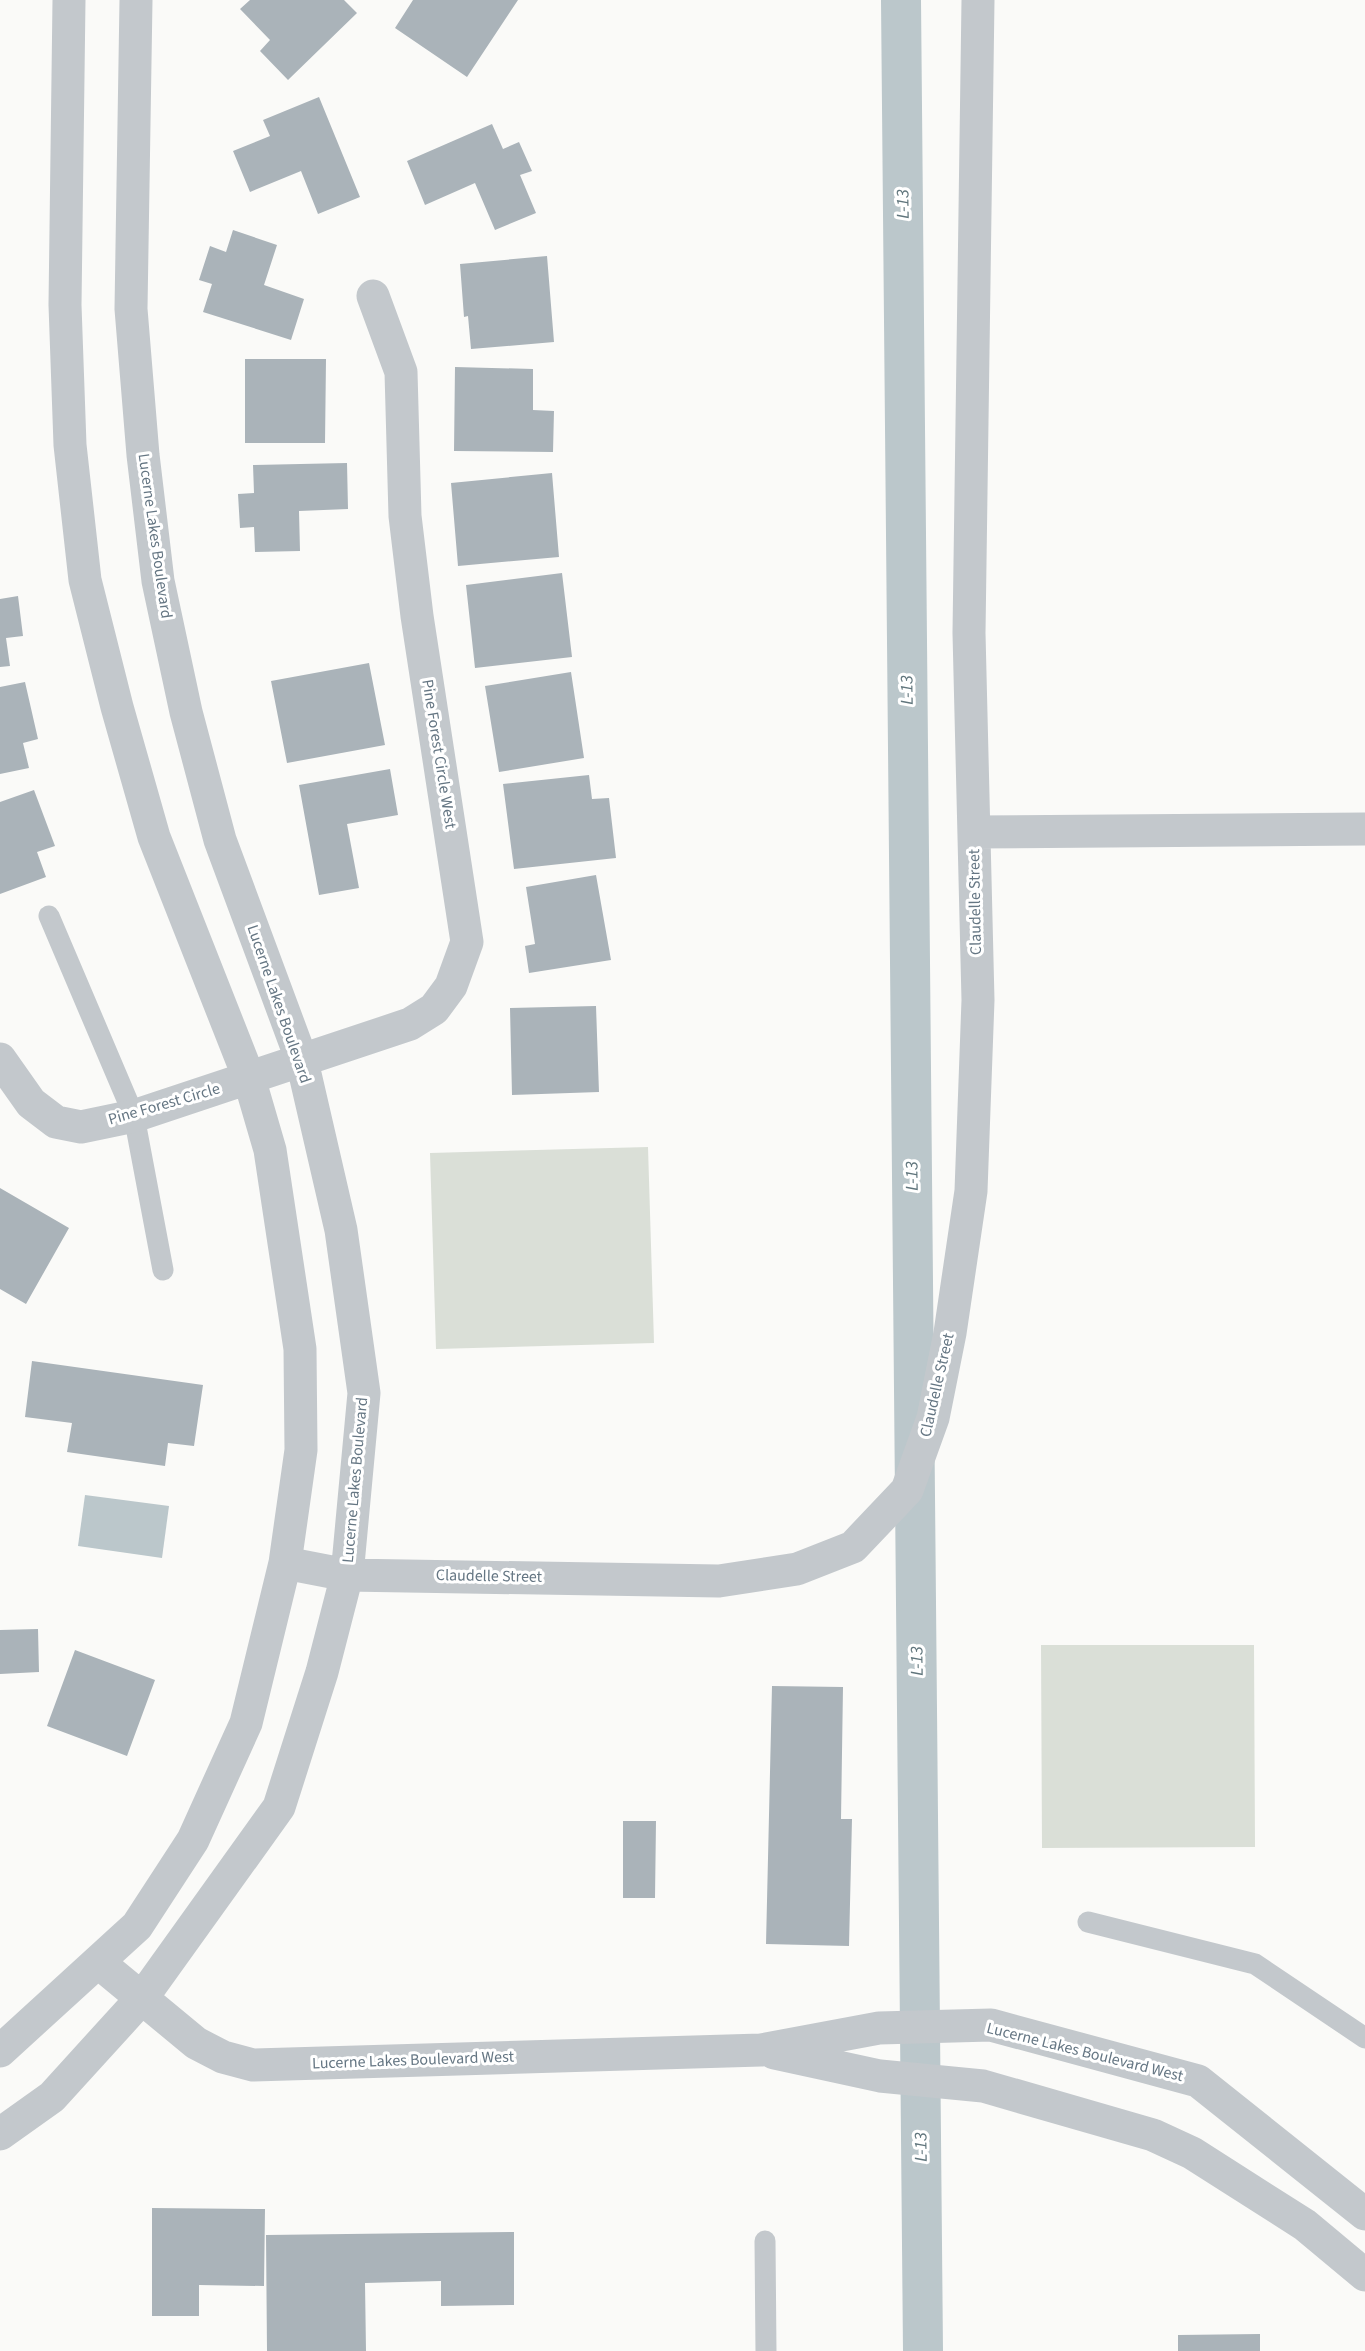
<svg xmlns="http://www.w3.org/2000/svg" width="1365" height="2351" font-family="'Source Sans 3',sans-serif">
  <rect width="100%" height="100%" fill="#fafaf8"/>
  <!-- green -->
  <path fill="#dadfd7" d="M648,1147L654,1343L436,1349L430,1153Z
    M1041,1645H1254L1255,1847L1042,1848Z"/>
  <!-- water -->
  <path fill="#bbc7cb" d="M85,1495L169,1506L162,1558L78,1546Z"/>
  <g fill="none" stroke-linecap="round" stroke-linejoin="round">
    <!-- canal -->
    <path stroke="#bbc7cb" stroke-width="40" d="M901,0L923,2351"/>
  </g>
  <!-- building -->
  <path fill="#aab3b9" d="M250,0H344L357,13L288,80L260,51L270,40L240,9Z
    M413,0H518L467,77L395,28Z
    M319,97L360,197L318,214L301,171L250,192L233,151L270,136L263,120Z
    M492,124L503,149L519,142L532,171L520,175L536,213L495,230L475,183L425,205L407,161Z
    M233,230L277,245L264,285L304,299L291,340L203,312L212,284L199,280L210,246L226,252Z
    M547,256L554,342L471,349L468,316L464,317L460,264Z
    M245,359H326L325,443H245Z
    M455,367L533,369V410L554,411L553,452L454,451Z
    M347,463L348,509L299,511L300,551L255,552L254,527L240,528L238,494L254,493L253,465Z
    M552,473L559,557L458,566L451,483Z
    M562,573L572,657L475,668L466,585Z
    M18,596L23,636L6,638L10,666L0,667V599Z
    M369,663L385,745L287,763L271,681Z
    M571,672L584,758L499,772L485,686Z
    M25,682L38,739L23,743L29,768L0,774V687Z
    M390,769L398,815L347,824L359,888L319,895L299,785Z
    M589,775L592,799L609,798L616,858L514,869L503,784Z
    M34,790L55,846L37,852L46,877L0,894V802Z
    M596,875L611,960L529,973L525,946L535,944L526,887Z
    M596,1006L599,1092L512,1095L510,1008Z
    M0,1188L69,1228L26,1304L0,1289Z
    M32,1361L203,1385L194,1446L168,1443L165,1466L67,1452L72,1423L25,1417Z
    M38,1629L39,1672L0,1674V1630Z
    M75,1650L155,1680L127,1756L47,1726Z
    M772,1686L843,1687L841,1819H852L849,1946L766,1944Z
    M623,1821H656L655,1898H623Z
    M152,2208L265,2209L264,2286L199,2285V2316H152Z
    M514,2232V2305L441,2306V2281L365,2283L366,2351H267L266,2235Z
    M1260,2334V2351H1178V2335Z"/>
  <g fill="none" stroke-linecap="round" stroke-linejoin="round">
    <!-- lane -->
    <path stroke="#c3c8cc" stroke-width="21" d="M49,916L134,1116L163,1270
      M1088,1922L1255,1964L1365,2038
      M765,2241L766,2351"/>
    <!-- street -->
    <path stroke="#c3c8cc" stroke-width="33" d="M974,832L1365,829
      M0,1059L31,1103L56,1122L81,1127L134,1116L410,1024L434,1009L451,986L467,942L417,616L405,516L401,372L373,296
      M285,1563L347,1575L719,1581L797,1569L853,1547L907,1490L933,1418L950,1333L971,1191L978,1000L969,633L978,0
      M98,1962L196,2043L223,2057L253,2065L761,2050L879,2028L991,2025L1198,2081L1365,2214
      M0,2051L137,1926L193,1840L246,1723L285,1563L301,1450L300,1349L270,1150L249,1078L154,837L117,707L85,580L70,445L65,305L69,0
      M774,2053L880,2076L983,2086L1153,2135L1192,2153L1305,2225L1365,2275
      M0,2134L52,2097L142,1998L279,1807L322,1672L347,1575L364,1393L341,1230L302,1061L220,840L186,712L158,581L143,455L131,309L136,0"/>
  </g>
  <g text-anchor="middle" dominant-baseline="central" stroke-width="6" stroke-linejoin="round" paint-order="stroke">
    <!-- street labels -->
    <g font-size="16" fill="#657683" stroke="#fff">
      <text transform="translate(155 536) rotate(82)">Lucerne Lakes Boulevard</text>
      <text transform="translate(439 754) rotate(81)">Pine Forest Circle West</text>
      <text transform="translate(975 902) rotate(-91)">Claudelle Street</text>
      <text transform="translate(279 1004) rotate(71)">Lucerne Lakes Boulevard</text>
      <text transform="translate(164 1104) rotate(-16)">Pine Forest Circle</text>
      <text transform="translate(937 1385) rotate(-77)">Claudelle Street</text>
      <text transform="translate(355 1480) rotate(-85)">Lucerne Lakes Boulevard</text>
      <text transform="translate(489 1576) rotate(1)">Claudelle Street</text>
      <text transform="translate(1085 2052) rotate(14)">Lucerne Lakes Boulevard West</text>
      <text transform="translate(413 2060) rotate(-2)">Lucerne Lakes Boulevard West</text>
    </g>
    <!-- water labels -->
    <g font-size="18" font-style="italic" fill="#60757c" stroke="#fff">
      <text transform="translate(903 204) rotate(-91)">L-13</text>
      <text transform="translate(907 690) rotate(-91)">L-13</text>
      <text transform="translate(912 1176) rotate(-91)">L-13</text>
      <text transform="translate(917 1661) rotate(-91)">L-13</text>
      <text transform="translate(921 2147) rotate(-91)">L-13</text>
    </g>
  </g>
</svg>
